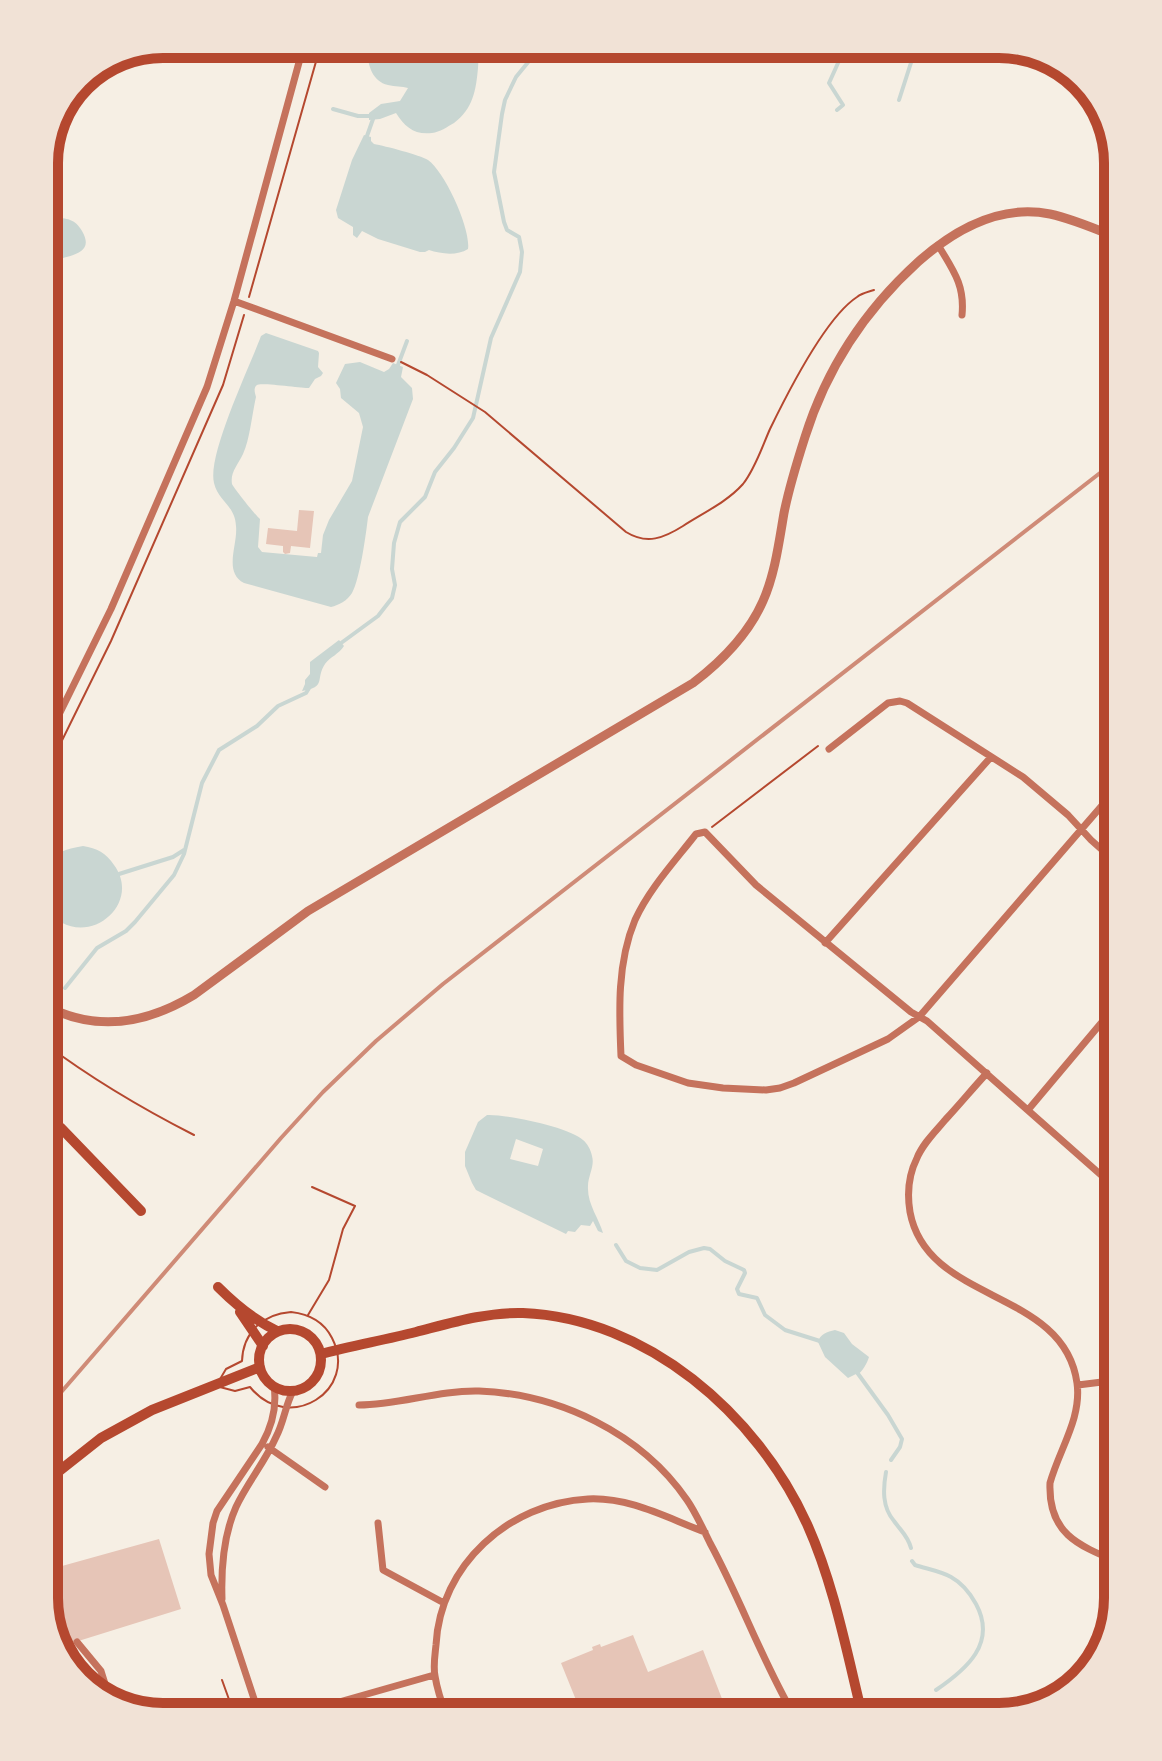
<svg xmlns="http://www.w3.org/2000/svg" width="1162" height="1761" font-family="Signika,sans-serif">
  <rect width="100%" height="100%" fill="#f6efe4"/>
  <!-- water -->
  <path fill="#c9d6d2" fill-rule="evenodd" d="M368,44H483C477,52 479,58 478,68C476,90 473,109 454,123C447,127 440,132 432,133C414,135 405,127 396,113L380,119L369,120V113L381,104L400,101L408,88C402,86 395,87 388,85C370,81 366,59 368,44Z
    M364,135L371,137V141L374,144C385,146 420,155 428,160C445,172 471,229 468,249C457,256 441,254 429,250L425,252H420L378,239L362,231L357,238L353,235V227L338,218L336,210L352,160Z
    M49,218C64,218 74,217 82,231C96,255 68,255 54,261C49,263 47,266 44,269V222Z
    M266,333L318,351L319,353L318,367L323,373L321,376L315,379L309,388C302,388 259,382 257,385C253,388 255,393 256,397C252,414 250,439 243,454C238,465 230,472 232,484C233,487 256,516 260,519L258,547L262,552L317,557L318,553H321L323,535L329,520L352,481L363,427L359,413L341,398L340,389L336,383L345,364L360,362L384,372L389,369L393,363L403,367L401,377L412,388L413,399L368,517C366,534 360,579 352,593C347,601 339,605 331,607L244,583C223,572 238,545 236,526C235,505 218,501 214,483C207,455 250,366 261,336Z
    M339,640L344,646C339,654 330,657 325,664C315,679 327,687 302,691L305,684V680L310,674V662Z
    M83,846C97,848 106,853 114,865C145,907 79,957 44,906C44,870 40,853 83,846Z
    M487,1115C506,1114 570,1127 583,1140C587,1143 591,1150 592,1156C595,1166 588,1176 588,1186C587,1204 599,1218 603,1233L598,1231L593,1221L590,1226L581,1225L575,1232L568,1231L566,1234L484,1194L476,1190L472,1183L465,1166V1152L478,1122ZM516,1139L543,1149L538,1166L510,1159Z
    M835,1330L844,1333L852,1344L869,1357C867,1364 862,1371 858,1375L856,1374L848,1378L825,1357L818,1342C820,1334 827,1332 835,1330Z"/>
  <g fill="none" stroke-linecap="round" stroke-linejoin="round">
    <!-- stream -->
    <path stroke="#c9d6d2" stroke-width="4" d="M899,100L917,44
      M333,109L358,116H374
      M837,110L843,105L829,83L843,52L838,44
      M367,136L373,119
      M398,365L407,341
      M337,646L378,616L392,598L395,585L392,569L394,543L400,522L425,497L435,472L454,448L473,418L491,338L520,272L522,252L519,237L507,230L504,222L494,172L502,114L505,100L516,77L543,44
      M119,874L173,857L184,850
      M65,988L97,948L126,931L135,922L174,875L184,854L202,783L219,750L257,726L278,706L306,693L311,685
      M616,1245L626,1261L640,1268L657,1270L689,1252L704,1248L710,1249L725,1261L744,1270L745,1273L737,1289L739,1294L757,1298L765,1315L785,1330L823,1342
      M856,1371L888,1415L902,1439L900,1447L891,1460
      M886,1472C883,1489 882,1507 894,1521C901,1531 908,1536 911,1548
      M912,1561L915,1565C927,1569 940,1571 951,1577C962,1583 970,1593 976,1604C997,1643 967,1669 936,1690"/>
  </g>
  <!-- building -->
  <path fill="#e6c5b7" d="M44,190L54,191L52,205L44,204Z
    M299,510L314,511L310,548L291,546L290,553L285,554L283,552V546L266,544L268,528L297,531Z
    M159,1539L181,1609L72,1643L71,1646L81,1679L60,1657L46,1605L57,1572L62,1566Z
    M633,1635L648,1672L703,1650L726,1709L706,1717H545L543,1713L576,1700L561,1663L593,1650L592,1647L600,1644L601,1647Z"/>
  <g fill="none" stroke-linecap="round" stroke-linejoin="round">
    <!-- path -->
    <path stroke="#b5482f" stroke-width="2" d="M249,297L321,44
      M401,362L427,375L485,412L626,532C647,545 664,538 683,526C703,513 727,502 743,484C755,469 762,447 770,429C787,394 825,318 857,297C862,293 868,292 874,290
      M44,777L111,641L223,385L244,315
      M712,827L818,746
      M44,1043C92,1079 141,1108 194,1135
      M291,1312C309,1314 324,1322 332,1338C359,1390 289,1435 250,1387L235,1391L216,1386L226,1369L242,1361C243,1332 263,1314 291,1312Z
      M308,1315L329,1280L343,1229L355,1206L312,1187
      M222,1680L231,1705L239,1717"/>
    <!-- minor -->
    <path stroke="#c5725c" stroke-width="7" d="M938,245C953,270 965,285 962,315
      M234,301L392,359
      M44,745L111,609L207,387L234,301L304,44
      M829,749L888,703L900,701L907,703L1023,777L1068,815L1091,840L1118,864
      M825,943L991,757
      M987,1073C973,1088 960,1104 946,1119C936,1131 923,1143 917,1158C909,1174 907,1194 910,1212C927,1304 1064,1288 1077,1383C1082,1418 1059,1450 1050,1483C1048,1533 1077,1545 1118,1562
      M1028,1110L1118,1003
      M1118,1190L927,1021L911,1012L756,885L705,832L696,834C675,861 649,889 635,920C617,963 619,1011 621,1056L636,1065L688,1083L723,1088L766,1090L780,1088L794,1083L888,1039L919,1017L1118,787
      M1078,1385L1118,1380
      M359,1405C399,1405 438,1390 479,1391C559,1394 641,1433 687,1500C696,1513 703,1529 710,1543C741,1600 762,1661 795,1717
      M268,1447L325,1487
      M378,1523L383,1570L444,1603
      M222,1599C221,1568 223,1536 236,1507C247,1483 265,1462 276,1437C284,1422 285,1406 293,1391
      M77,1642L101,1671L111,1703
      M260,1717L223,1605L211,1575L209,1554L213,1523L217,1511L262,1444C272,1426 277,1406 274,1386
      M302,1717L311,1710L434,1675
      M447,1717C442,1704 437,1689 435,1676C433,1666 435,1655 436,1645C440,1565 509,1503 588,1499C630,1497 667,1518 705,1532"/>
    <!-- tertiary -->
    <path stroke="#c5725c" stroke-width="9" d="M44,1005C96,1033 146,1024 194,995L308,911L693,683C722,661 748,635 763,601C775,574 779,542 784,513C789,488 797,462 805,437C827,367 864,311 918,262C954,230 1000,204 1050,214C1073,219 1096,229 1118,238"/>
    <!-- secondary -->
    <path stroke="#b5482f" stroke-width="10" d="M44,1101L58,1123
      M44,1115L61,1128L141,1211
      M218,1287C236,1305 254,1320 277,1331
      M240,1312L263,1346
      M259 1360a31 31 0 1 1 62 0a31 31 0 1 1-62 0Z
      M321,1354C352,1346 384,1340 416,1332C451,1323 486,1312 523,1313C647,1318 757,1414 807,1524C833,1582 846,1648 861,1710L864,1717
      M44,1483L101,1438L152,1410L260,1367"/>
    <!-- rail -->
    <path stroke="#cf8b77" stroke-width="4" d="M44,1412L281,1138L323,1092L376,1041L443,984L1118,459"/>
  </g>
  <!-- crop -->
  <path d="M0 0H1162V1761H0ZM163 58H999A105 105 0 0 1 1104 163V1598A105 105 0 0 1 999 1703H163A105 105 0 0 1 58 1598V163A105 105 0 0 1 163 58Z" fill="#f1e2d6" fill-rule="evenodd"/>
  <path fill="none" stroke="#b5482f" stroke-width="10" d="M163 58H999A105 105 0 0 1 1104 163V1598A105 105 0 0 1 999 1703H163A105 105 0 0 1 58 1598V163A105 105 0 0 1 163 58Z"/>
</svg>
